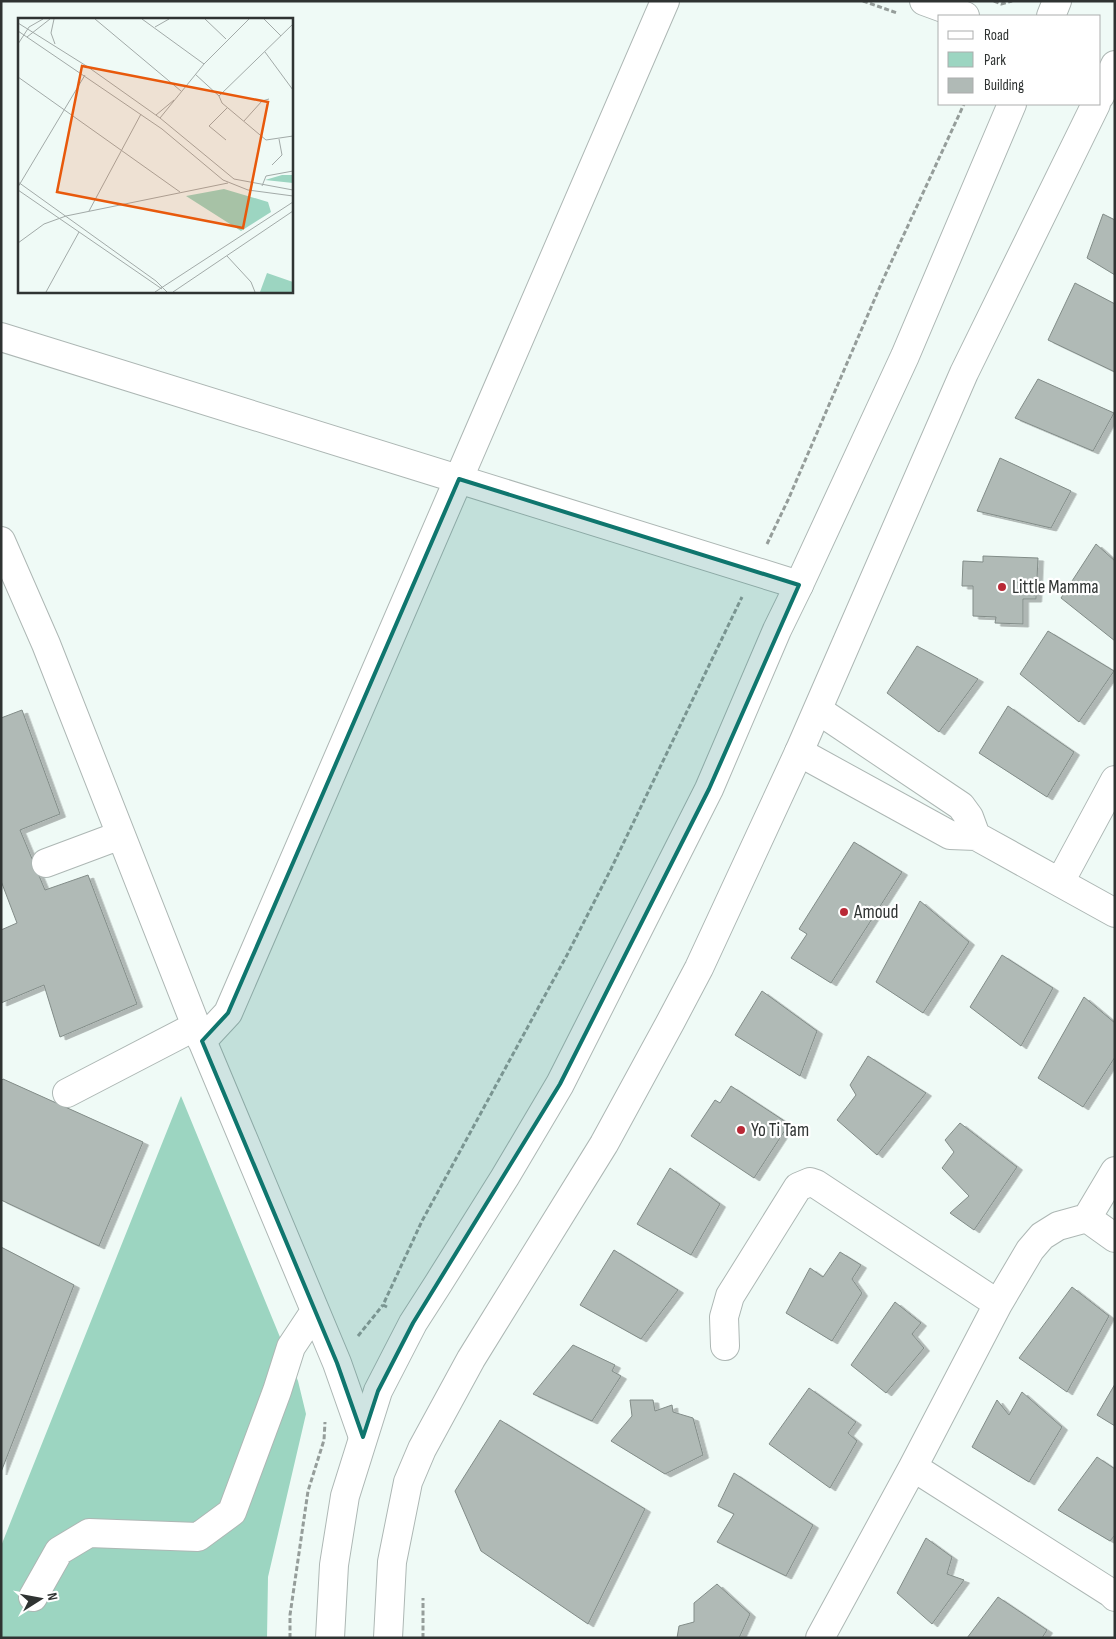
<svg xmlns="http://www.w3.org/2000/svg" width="1116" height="1639" font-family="'Sofia Sans Condensed',sans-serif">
  <defs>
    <filter id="shadow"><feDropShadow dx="5.5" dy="3" stdDeviation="0" flood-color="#0004"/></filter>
  </defs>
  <rect width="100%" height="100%" fill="#effaf6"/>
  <!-- green -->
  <path fill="#9cd5c1" d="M181,1096L298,1381L306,1414L268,1577L267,1638H1V1546Z"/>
  <!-- building -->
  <path fill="#b0bab6" stroke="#828c88" filter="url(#shadow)" d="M1103,214L1115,220V275L1087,258Z
    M1075,283L1115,304V372L1048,340Z
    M1038,379L1114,413L1093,451L1015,418Z
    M1000,458L1071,491L1051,528L977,511Z
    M1096,544L1115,561V641L1061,598Z
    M983,556L1038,558L1036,599H1023V624L995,623L996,617L973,616V586H962L963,561L983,562Z
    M1048,631L1114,671L1079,722L1020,674Z
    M917,646L978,679L939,732L887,693Z
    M1008,706L1074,752L1047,797L979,753Z
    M22,710L60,814L20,830L45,890L88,875L137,1004L60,1037L44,985L1,1003V930L17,923L1,881V718Z
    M854,842L902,872L831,983L791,958L807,934L799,929Z
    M920,901L969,942L923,1013L876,982Z
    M1002,955L1053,988L1021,1046L970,1007Z
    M762,991L817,1031L800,1076L735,1035Z
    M1084,997L1115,1023V1057L1083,1107L1038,1078Z
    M868,1056L926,1093L877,1155L837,1120L856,1095L850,1085Z
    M3,1079L143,1142L99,1246L1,1200V1081Z
    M731,1086L789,1124L754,1178L691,1136L715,1100L720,1103Z
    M960,1123L1017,1167L974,1230L950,1213L969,1196L942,1168L954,1152L945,1140Z
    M670,1168L720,1204L691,1255L637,1224Z
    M1,1247L74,1285L1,1472Z
    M614,1250L678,1290L641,1339L580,1305Z
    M840,1252L861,1265L852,1279L862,1293L832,1341L786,1313L810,1268L823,1277Z
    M1072,1287L1109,1316L1067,1392L1019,1358Z
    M895,1302L921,1323L912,1334L924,1348L886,1393L851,1365Z
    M573,1345L615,1365L612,1371L621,1376L592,1421L533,1394Z
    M1115,1384V1426L1097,1415Z
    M809,1388L856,1422L848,1433L857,1441L830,1488L769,1444Z
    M1022,1392L1062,1427L1029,1482L972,1447L997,1400L1009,1415Z
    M630,1400H653L655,1411L672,1405L673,1412L693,1418L703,1455L665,1474L611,1441L632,1416Z
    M500,1420L645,1509L588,1624L481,1551L455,1491Z
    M1097,1457L1115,1469V1535L1110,1541L1058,1510Z
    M734,1473L813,1525L786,1576L717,1542L734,1514L718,1506Z
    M926,1538L952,1557L947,1574L964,1580L932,1624L897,1593Z
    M717,1584L750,1614L739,1638H677L679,1626L694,1622V1603Z
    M998,1597L1047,1630L1042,1638H967Z"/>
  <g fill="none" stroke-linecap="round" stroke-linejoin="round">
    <defs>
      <path id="minor" d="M924,1L965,16
        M1,337L799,585
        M1,541L46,644L196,1026L337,1363L363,1437
        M818,710L961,806L969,817L976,836
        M799,752L950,835L976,836L1115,913
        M46,863L121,835
        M1060,882L1115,780
        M202,1041L228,1013L665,1
        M67,1093L196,1026
        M1087,1218L1115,1238
        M725,1346L724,1317L730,1296L798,1187L810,1182L816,1184L998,1304
        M913,1467L1111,1593L1115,1597
        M33,1597L59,1551L89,1533L198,1537L232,1512L277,1391L291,1347L315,1311
        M820,1638L913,1467L998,1304L1030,1250L1042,1236L1058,1226L1087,1218L1115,1171"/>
      <path id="major" d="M1051,16L1057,1
        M1100,96L1115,65
        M330,1638L334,1565L345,1496L378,1391L413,1323L438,1284L505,1177L560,1084L709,789L777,630L799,585L905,356L1012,104
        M388,1638L392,1562L408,1482L422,1449L471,1359L604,1144L671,1021L699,968L799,752L964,373L1096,104"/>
    </defs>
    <!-- minor casing -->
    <use href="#minor" stroke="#adb7b4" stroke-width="30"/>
    <!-- major casing -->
    <use href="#major" stroke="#adb7b4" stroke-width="30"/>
    <!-- path -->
    <path stroke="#959d9a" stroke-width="3" stroke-dasharray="5 2.5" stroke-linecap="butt" d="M863,1L897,13
      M994,1L1001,4L1012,1
      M767,544L788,500L882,282L964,104
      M387,1307L383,1305L422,1221L567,955L611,869L742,597
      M358,1336L383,1305
      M290,1638V1615L308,1491L324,1440L325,1422
      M423,1638V1598"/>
    <!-- minor -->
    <use href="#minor" stroke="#fff" stroke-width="28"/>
    <!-- major -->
    <use href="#major" stroke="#fff" stroke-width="28"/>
  </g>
  <!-- marked area -->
  <path fill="#0f766e" fill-opacity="0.2" stroke="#0f766e" stroke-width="4" stroke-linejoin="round" d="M459,479L799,585L709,789L560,1084L413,1323L378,1391L363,1437L337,1363L202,1041L228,1013Z"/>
  <!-- markers -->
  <g fill="#b92936" stroke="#fff" stroke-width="2">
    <circle cx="1002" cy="587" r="5"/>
    <circle cx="844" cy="912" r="5"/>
    <circle cx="741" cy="1130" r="5"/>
  </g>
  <g text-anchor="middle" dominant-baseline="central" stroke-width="4.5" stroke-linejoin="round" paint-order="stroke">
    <!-- poi labels -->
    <g font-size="19" fill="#2f3332" stroke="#fff" text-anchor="start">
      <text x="1012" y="587">Little Mamma</text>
      <text x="854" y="912">Amoud</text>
      <text x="751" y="1130">Yo Ti Tam</text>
    </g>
  </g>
  <!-- overview -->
  <g transform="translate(18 18)">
    <rect width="275" height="275" fill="#effaf6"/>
    <path d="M264,157H275V165L247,162ZM206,171L250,184L253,194L223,213L168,178ZM249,255L275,264V274H242Z" fill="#9cd5c1"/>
    <path fill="none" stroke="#a2aaa8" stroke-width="1" d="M36,1L33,15L37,26M77,1L163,73M124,1L186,46M187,1L208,21M246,1L263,18M0,5L70,49L142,100L216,161L275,172M137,9L151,1M0,13L144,111L205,162L230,172L275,178M9,19L32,1M0,26L11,9L25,1M247,34L275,72M177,56L201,78L204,85L248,122L275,118M0,59L162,174M201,78L275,6M138,97L156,82M142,100L186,46L231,1M226,103L244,83L251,81M208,122L191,108L209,90M254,147L264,137L261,121M0,164L138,263L149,274M244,168L248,158L275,153M0,169L67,57M0,172L144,271M71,193L123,96M0,225L26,206L48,198L210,165M209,238L233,264L237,274M28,274L61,214M137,274L275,184M155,274L275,193"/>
    <path fill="#e8590c" fill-opacity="0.15" stroke="#e8590c" stroke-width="2.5" d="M64,48L250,84L225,210L39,174Z"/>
    <rect width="275" height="275" fill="none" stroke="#2f3332" stroke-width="2.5"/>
  </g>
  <!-- border -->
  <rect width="1116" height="1639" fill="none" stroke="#2f3332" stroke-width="5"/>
  <!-- legend -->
  <rect x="938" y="15" width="162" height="90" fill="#ffffff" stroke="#acadad"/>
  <rect x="948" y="31" width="25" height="8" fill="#ffffff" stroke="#acadad"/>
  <text x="984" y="40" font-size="15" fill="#2f3332">Road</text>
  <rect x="948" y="52" width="25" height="15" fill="#9cd5c1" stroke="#acadad"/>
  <text x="984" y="65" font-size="15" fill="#2f3332">Park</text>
  <rect x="948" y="78" width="25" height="15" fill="#b0bab6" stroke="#acadad"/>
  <text x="984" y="90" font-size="15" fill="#2f3332">Building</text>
  <!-- north arrow -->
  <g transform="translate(40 1599) rotate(79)" stroke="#ffffff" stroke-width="4" paint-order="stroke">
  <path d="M0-4L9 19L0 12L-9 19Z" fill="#2f3332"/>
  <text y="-8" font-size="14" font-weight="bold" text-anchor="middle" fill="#2f3332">N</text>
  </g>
</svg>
